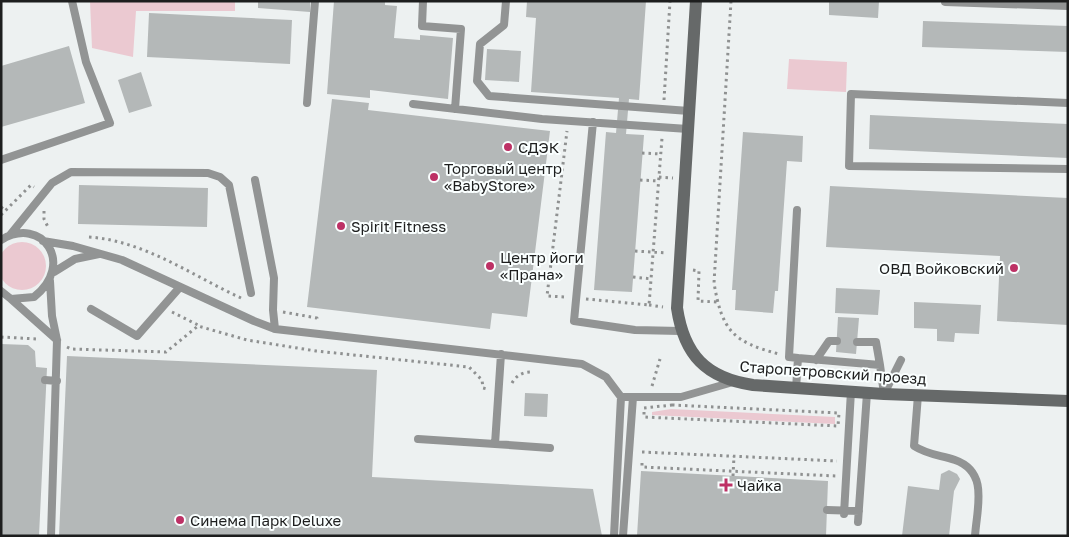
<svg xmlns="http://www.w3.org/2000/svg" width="1069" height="537" font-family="'Golos Text',sans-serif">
  <rect width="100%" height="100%" fill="#edf1f1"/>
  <!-- green -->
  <path fill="#ebc9d1" d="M90,1H235V11H136L133,57L92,48Z
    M789,59L847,62L846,92L787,89Z
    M-2 266a24 24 0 1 1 48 0a24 24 0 1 1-48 0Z
    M671,409L835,417V424L652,415V412Z"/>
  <!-- building -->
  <path fill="#b4b8b8" d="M258,1H310V12L258,8Z
    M334,1H385V5L397,6L394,38L420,40V35L453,38L448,99L370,90V98L327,94Z
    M527,1H646L639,100L629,99L626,134L644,135L632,292L594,290L606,132L616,133L619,98L531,92L536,18L526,17Z
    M829,1H879L878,18L829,15Z
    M149,13L292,20L290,64L147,57Z
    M923,21L1068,26V52L922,47Z
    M69,46L85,103L1,127V66Z
    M487,49L521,51L519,82L485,80Z
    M141,72L152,106L129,113L118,80Z
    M332,99L369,103L368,110L550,131L527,317L492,313L490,329L307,307Z
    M870,115L1068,124V158L869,149Z
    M743,132L803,136L802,162L787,161L778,291H775L773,313L735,310L736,290H732Z
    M79,185L208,188L207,227L78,224Z
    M830,186L1068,198V325L997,321L1000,256L826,247Z
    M836,288L880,290L878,315L835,313Z
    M914,302L981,305L979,334L955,333L954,342L937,341V329L914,328Z
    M838,317L859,318L856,354L836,352Z
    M1,344L28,345L35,351L36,367L47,368L39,536H1Z
    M67,356L377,370L372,477L593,489L602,536H59Z
    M525,393L548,394L547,417L524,416Z
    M949,470L957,474L960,479L954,491L949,536H902L908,486L939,490L941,474Z
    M641,471L828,481L826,536H637Z"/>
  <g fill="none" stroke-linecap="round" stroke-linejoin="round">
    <!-- path -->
    <path stroke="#8f9191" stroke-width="3" stroke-dasharray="2.5 4" stroke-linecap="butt" d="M731,1L714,283C722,331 733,342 779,354
      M664,100L670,1
      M642,153L660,154
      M659,177L673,178
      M640,180L659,181
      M1,207L6,211
      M44,211V219L49,229
      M1,215L31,185L34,187
      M89,237C145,241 191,275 241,298
      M635,251L667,253
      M693,270L699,271L698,301L717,302
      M633,277L652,279
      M564,297L547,296L567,131
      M586,299L649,305L662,138
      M649,305L663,307
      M172,312L198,325
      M283,312L317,318V322
      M1,337L38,339
      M67,347L71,349L166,352L198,326L247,340L316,351L469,367L482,380L483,388L487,389
      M512,383C516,376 522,372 531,372
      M652,386L660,359
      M672,405L839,413L838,426L644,417V408Z
      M642,452L837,461
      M642,463V467L836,476
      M733,476L734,456"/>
    <!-- lane -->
    <path stroke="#929494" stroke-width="8" d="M423,1L422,26L461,29L455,109
      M506,1L504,25L480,44L477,81L489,96L689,111
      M945,2L1068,6
      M307,103L315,1
      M1068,103L851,94L849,166L1068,169
      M413,104L542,119L688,129
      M593,122L574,321L635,330L680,331
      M1,160L110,123L86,62L72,1
      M255,180L274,278L273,310L275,329
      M797,210L789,357L798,358
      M10,235L52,183L71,172L208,173L220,177L229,185L251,293
      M1,240C42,215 76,264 34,297L11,299L1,291
      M43,241L73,246L122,260L254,321L275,329L582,364L606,377L621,397H681L733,382
      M54,272L75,259L99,254
      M50,281L52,316L57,340L51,536
      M11,299L57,340
      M91,309L137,336L180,287
      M857,342H876L880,365
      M816,360L829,341H837
      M45,380L57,381
      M796,389L798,358L880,365L884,394
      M884,394L901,360
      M918,395L914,446C928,455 940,455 955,460C989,472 977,507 975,536
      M418,439L495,444L501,354
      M495,444L550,448
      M827,510L859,511
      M844,514L851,391
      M858,522L867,393
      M614,536L621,397
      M623,536L633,397"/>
    <!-- secondary -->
    <path stroke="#666969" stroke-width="12" d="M696,1L677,308C684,355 706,378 753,385L884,394L1068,401"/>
  </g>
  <!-- markers -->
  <g fill="#bd3165" stroke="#faffff" stroke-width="2">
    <circle cx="508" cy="147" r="5"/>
    <circle cx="434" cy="177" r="5"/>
    <circle cx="341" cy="226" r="5"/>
    <circle cx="490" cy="266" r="5"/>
    <circle cx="1014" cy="268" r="5"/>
    <path d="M723.5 477.5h5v5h5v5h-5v5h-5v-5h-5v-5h5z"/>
    <circle cx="180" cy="520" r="5"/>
  </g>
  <g text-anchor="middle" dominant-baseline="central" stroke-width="4" stroke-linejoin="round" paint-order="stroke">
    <!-- poi labels -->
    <g font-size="15" fill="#1d1e1e" stroke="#faffff" text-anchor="start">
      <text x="518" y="147">СДЭК</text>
      <text x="444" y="168">Торговый центр<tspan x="444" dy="17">«BabyStore»</tspan></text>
      <text x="351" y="226">Spirit Fitness</text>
      <text x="500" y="257">Центр йоги<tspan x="500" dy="17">«Прана»</tspan></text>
      <text x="1004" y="268" text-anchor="end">ОВД Войковский</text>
      <text x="737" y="485">Чайка</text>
      <text x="190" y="520">Синема Парк Deluxe</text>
    </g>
    <!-- street labels -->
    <g font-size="15" fill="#1d1e1e" stroke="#faffff">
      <text transform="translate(833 372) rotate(4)">Старопетровский проезд</text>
    </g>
  </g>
  <!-- border -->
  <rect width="1069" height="537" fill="none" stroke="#1d1e1e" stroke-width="5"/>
</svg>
